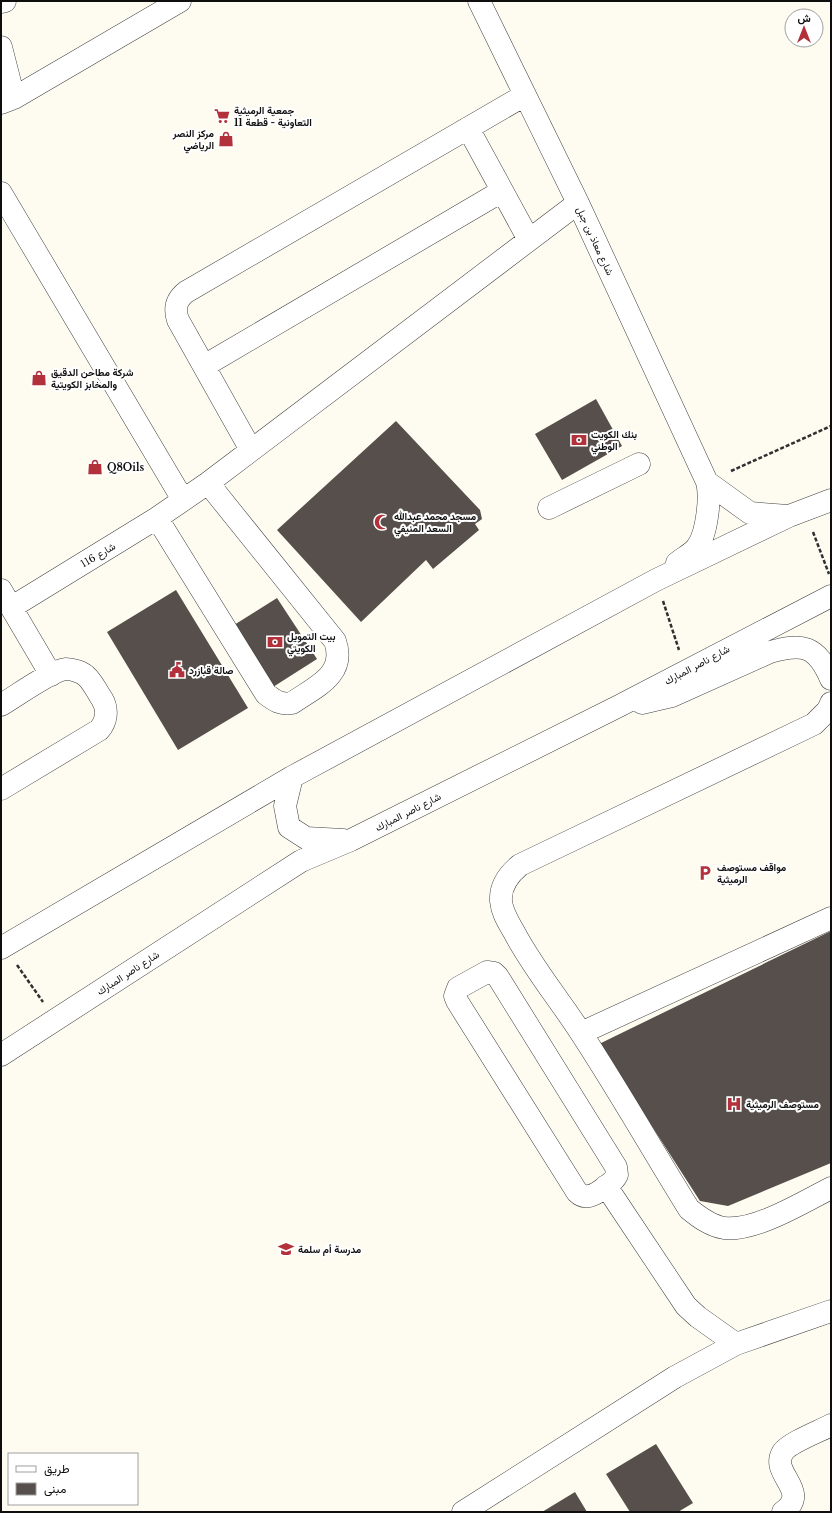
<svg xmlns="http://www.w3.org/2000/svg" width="832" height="1513" font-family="'Libre Baskerville',Vazirmatn,serif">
  <rect width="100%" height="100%" fill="#fefbf0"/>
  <!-- building -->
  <path fill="#564f4b" d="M596,399L622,446L562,480L535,434Z
    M396,421L480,510L482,519L475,524L479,530L433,569L426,560L361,622L277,530Z
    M176,590L248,708L178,750L107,632Z
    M277,598L317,659L273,687L234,625Z
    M831,931V1163L728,1206L700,1201L599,1044Z
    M656,1444L693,1503L678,1512H630L606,1474Z
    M575,1492L587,1512H542Z"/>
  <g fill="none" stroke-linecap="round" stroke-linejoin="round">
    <defs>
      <path id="minor" d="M479,1L578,203L707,482C711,497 707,534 697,547C693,553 683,558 677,563
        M1,2L5,1
        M1,47L14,98
        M1,103L14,98L180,1
        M468,128L529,240
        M1,193L183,500
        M204,366L502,191
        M251,450L178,320C174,308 176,300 186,292L525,95
        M707,482L750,513L788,516
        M549,508L639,464
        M157,518L266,694C275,701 281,705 292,703C315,687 347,675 335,641L208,483
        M1,590L51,675
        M12,607L157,518L208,483L578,203
        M642,703L672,696L770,652C803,643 816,645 831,679
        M831,703L828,710L814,724L520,865C509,874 500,886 501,901C502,913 509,923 514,932C533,968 559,999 581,1033C619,1091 653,1151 689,1209C700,1218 711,1226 724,1228C755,1232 803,1202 831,1188
        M1,705C15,697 52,670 66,669C72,669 82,672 86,676C93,682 97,692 102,699C108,709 107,721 99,730L1,789
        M292,777L285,806L289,827L306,838L343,840
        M1,948L292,777L656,580L789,516L831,500
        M487,972L494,973L498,977L616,1167L617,1175C614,1182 596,1195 589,1196C584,1197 580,1195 577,1192L457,1001L455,996L458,988Z
        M581,1033L831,918
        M1,1055L301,861L351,840L619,706L831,596
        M606,1186L686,1306L698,1317L736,1344
        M463,1512L675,1377L736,1344L831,1311
        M783,1512C812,1491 769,1474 783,1452C789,1443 820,1431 831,1425"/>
    </defs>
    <!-- minor casing -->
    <use href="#minor" stroke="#414141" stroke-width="23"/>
    <!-- path -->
    <path stroke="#303030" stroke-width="2.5" stroke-dasharray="4 2" stroke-linecap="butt" d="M731,471L831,426
      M813,532L829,574
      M663,601L679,650
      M17,965L43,1002"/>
    <!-- minor -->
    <use href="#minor" stroke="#fff" stroke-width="22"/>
  </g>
  <!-- icons -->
  <defs>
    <symbol id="supermarket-bare" viewBox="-9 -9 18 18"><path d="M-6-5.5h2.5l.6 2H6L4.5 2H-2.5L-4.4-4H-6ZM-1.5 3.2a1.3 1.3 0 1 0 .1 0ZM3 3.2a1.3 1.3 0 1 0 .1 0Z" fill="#b2313a" stroke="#fff" stroke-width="2.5" paint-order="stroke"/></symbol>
    <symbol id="shop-bare" viewBox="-9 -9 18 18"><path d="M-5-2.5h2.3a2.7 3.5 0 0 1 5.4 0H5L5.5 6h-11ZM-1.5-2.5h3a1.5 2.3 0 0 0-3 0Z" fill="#b2313a" stroke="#fff" stroke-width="2.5" paint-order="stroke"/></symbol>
    <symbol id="bank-bare" viewBox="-9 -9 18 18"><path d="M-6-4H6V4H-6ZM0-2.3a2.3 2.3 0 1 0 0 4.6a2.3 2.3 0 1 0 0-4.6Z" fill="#b2313a" stroke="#fff" stroke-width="2.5" paint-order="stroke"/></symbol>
    <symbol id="mosque-bare" viewBox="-9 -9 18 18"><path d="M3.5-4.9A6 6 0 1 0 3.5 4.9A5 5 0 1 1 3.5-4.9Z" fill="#b2313a" stroke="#fff" stroke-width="2.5" paint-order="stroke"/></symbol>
    <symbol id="civic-bare" viewBox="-9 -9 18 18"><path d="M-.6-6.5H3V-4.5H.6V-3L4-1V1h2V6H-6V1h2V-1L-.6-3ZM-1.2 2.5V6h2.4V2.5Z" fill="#b2313a" stroke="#fff" stroke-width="2.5" paint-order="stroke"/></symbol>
    <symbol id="parking-bare" viewBox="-9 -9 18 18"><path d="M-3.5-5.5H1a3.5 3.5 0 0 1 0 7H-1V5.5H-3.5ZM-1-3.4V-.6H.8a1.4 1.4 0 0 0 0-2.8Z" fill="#b2313a" stroke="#fff" stroke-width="2.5" paint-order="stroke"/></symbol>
    <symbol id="hospital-bare" viewBox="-9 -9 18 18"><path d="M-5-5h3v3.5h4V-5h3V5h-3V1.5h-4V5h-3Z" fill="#b2313a" stroke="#fff" stroke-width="2.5" paint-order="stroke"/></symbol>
    <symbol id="school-bare" viewBox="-9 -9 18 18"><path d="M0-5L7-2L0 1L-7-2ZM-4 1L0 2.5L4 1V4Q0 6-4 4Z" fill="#b2313a" stroke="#fff" stroke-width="2.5" paint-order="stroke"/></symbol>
  </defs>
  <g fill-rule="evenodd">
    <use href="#supermarket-bare" x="211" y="105" width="22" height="22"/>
    <use href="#shop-bare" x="215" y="128" width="22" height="22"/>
    <use href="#shop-bare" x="28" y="367" width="22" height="22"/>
    <use href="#bank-bare" x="568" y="429" width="22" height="22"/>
    <use href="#shop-bare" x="84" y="456" width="22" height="22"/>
    <use href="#mosque-bare" x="371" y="511" width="22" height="22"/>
    <use href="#bank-bare" x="264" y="631" width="22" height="22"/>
    <use href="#civic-bare" x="166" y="659" width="22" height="22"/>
    <use href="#parking-bare" x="694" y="862" width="22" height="22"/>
    <use href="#hospital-bare" x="723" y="1093" width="22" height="22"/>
    <use href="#school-bare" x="275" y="1238" width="22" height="22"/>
  </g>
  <g text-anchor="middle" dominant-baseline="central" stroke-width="4" stroke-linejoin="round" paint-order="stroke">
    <!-- poi labels -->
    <g font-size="10" font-weight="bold" fill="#0e0e0e" stroke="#fff" text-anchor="start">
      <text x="234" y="110">جمعية الرميثية<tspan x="234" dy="12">التعاونية - قطعة 11</tspan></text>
      <text x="214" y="133" text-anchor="end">مركز النصر<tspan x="214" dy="12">الرياضي</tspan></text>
      <text x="51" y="372">شركة مطاحن الدقيق<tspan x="51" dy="12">والمخابز الكويتية</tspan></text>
      <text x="591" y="434">بنك الكويت<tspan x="591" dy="12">الوطني</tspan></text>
      <text x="107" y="467">Q8Oils</text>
      <text x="394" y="516">مسجد محمد عبدالله<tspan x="394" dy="12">السعد المنيفي</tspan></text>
      <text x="287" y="636">بيت التمويل<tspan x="287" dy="12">الكويتي</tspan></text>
      <text x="189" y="670">صالة قبازرد</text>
      <text x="717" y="867">مواقف مستوصف<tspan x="717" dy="12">الرميثية</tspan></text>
      <text x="746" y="1104">مستوصف الرميثية</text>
      <text x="298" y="1249">مدرسة أم سلمة</text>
    </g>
    <!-- street labels -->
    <g font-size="10" fill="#0e0e0e" stroke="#fff">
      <text transform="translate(595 241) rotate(65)">شارع معاذ بن جبل</text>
      <text transform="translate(98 555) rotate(-31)">شارع 116</text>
      <text transform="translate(697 665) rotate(-28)">شارع ناصر المبارك</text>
      <text transform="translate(408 812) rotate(-27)">شارع ناصر المبارك</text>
      <text transform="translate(128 973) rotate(-33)">شارع ناصر المبارك</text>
    </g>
  </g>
  <!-- border -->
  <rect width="832" height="1513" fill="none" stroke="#0e0e0e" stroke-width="4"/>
  <!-- legend -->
  <rect x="8" y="1453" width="130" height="52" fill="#ffffff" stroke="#9f9f9f"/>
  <rect x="16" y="1466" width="20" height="6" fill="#ffffff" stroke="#9f9f9f"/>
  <text x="44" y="1473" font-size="12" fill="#0e0e0e">طريق</text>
  <rect x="16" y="1483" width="20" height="12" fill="#564f4b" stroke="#9f9f9f"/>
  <text x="44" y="1493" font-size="12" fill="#0e0e0e">مبنى</text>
  <!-- north arrow -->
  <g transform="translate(804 28)"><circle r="19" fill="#ffffff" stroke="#9f9f9f"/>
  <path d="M0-3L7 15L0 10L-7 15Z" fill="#b2313a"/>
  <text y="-6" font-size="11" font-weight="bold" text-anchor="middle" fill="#0e0e0e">ش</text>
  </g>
</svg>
